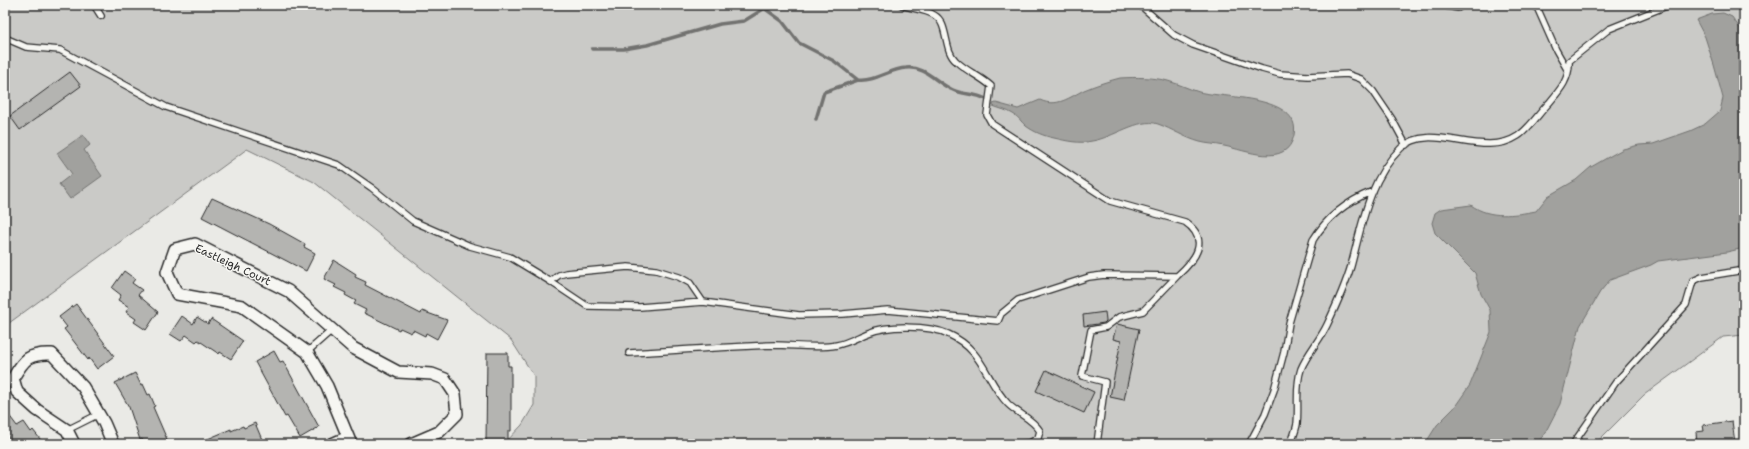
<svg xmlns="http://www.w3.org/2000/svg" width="1749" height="449" font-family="'Shantell Sans',sans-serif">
  <rect width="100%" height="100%" fill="#eaeae6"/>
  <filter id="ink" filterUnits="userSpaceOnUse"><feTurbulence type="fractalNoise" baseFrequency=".025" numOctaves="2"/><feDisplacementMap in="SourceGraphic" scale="8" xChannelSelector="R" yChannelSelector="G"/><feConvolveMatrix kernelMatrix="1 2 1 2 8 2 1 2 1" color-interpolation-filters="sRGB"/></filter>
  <g filter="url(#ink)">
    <!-- green -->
    <path fill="#cacac7" stroke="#7a7a79" d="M5,5H1744V335L1723,337L1644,395L1595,444H500L505,443L522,425L534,405V376L511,340L314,182L247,149L5,326Z"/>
    <!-- water -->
    <path fill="#a1a19e" stroke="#727270" d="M1723,13L1732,17L1744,34V248L1727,252L1658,261L1651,265L1610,280L1600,292L1580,326L1560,404L1545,433L1537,444H1425L1437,425L1454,408L1470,385L1491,332L1490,310L1481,294L1475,273L1435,233L1432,223L1435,213L1441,209L1471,205C1490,219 1514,215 1536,211L1548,196L1576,180L1591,167L1612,155L1623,149L1639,145L1653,144L1690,131L1705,124L1720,111L1723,98L1714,65L1705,37L1696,20L1712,14Z
      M1120,78C1136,77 1153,77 1168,81C1179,84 1189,89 1199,92C1222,98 1302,95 1294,135C1287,169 1245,150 1224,146C1216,144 1207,144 1200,142C1185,138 1172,129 1158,124C1139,117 1113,138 1092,141C1079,144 1067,141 1054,138C1044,136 1034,132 1026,126C1021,122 1019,117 1013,114C1007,110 1000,109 993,106V104L996,103L1018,109L1040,100C1057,108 1070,97 1084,90C1096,85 1108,81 1120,78Z
      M83,135L90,145L84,150L102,176L70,199L59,184L72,174L57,153Z"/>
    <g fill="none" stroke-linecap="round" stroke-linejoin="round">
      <!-- stream -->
      <path stroke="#727270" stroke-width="3.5" d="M760,5L782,21L799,43L834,61L858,80C875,82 889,69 906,68C926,66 936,83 953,90C963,95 975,93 986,99
        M592,49H624L647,45L720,24L744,21L765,8
        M816,119L824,92L858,80"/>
    </g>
    <!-- building -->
    <path fill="#b4b4b1" stroke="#2b2b2b" d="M70,72L81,86L20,130L10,116Z
      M212,198L269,224L305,244L304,247L315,253L306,271L202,217Z
      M334,260L356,274L355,277L366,282L365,285L421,314L422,311L447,320L437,339L426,333L425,336L413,330L411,333L400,328L399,330L364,313L366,310L354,304L356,301L345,295L346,293L334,287L336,285L324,279Z
      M124,271L135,279L132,283L142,290L138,295L158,312L146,330L134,322L136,319L126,312L129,307L118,300L121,295L112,288Z
      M76,304L114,356L97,369L89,358L88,360L72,339L64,329L67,327L59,317Z
      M1105,312L1106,321L1104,323L1084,326L1083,315Z
      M182,316L193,324L197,317L208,324L211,319L243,341L231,359L220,352L219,354L198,340L196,342L186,335L181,341L170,334Z
      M1117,324L1139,329L1124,400L1110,397L1121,341L1113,339Z
      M274,351L280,362L283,361L319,427L300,438L287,416L285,417L255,362Z
      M487,353H508V366H511V431H508V443L505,444H486Z
      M1046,370L1094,392L1084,413L1036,391Z
      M135,373L141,385L143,384L148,395L150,394L155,406L153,407L169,444H145L142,439L140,440L129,407L115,383Z
      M5,410L17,426L24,422L31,432L33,430L44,444H14L5,433Z
      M1732,421L1735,443L1697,444L1696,432L1704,431L1703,425Z
      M255,423L263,442L257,444H196L231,429V431L243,426L244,428Z"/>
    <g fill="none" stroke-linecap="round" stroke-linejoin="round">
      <defs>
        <path id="lane" d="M94,5L101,16
          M1140,5L1174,35L1193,45L1262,69L1280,74L1308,76L1347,74L1361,79L1373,91L1392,119L1406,145
          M1440,5L1458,8L1462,5
          M1536,5L1556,50L1568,71
          M5,38L26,47L60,50L166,107L339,165L372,188L413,221L470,246L510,257L548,280L587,306L640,307L703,302L799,315L843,314L888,310L998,321L1001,314L1018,300L1089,277L1104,275L1177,276C1195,260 1211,240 1185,222L1110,201L992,124L987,115L991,86C980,76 966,71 956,61C943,50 949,23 934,15C925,9 912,9 902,5
          M551,281L559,275L566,273L628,267L656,270L679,277L690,283L703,302
          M307,352L332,330
          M629,353C677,350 725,347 774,345C794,345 817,349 837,345C848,343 858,337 868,333C887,325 929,325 948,334C984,350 985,380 1008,404C1018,414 1032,418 1040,431L1038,438L1030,443L1022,444
          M67,430L99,414
          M1097,444L1105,382L1082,376L1091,330L1106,327L1119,317L1143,311L1177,276
          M1249,444L1265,414L1274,390L1284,352L1289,323L1313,240C1327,217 1348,201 1373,191
          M1291,444C1293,437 1296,430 1297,424C1299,406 1295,386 1301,369C1307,354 1320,340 1327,325C1336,306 1345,286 1351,266C1362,225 1369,179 1401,148C1431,120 1482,160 1518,136C1530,128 1539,113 1549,103C1560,90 1570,79 1569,61L1609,29L1669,5
          M1573,444L1616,382L1686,305L1693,281L1702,277L1744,270"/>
        <path id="street" d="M74,444L67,430L37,410L17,392L13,378C24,359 29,353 52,354L83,387L104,423L113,444
          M332,444L348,437
          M351,444L327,386L307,352L242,306L177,294L167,272L175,249L195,244L288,291L353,348L398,372L432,374L445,379L455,394L457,414L439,432L411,444"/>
      </defs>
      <!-- lane casing -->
      <use href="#lane" stroke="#2b2b2b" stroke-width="8"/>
      <!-- street casing -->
      <use href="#street" stroke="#2b2b2b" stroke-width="14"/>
      <!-- lane -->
      <use href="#lane" stroke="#f6f6f2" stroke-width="5.5"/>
      <!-- street -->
      <use href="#street" stroke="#f6f6f2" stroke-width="11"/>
    </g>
  </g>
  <g text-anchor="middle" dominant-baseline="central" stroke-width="3" stroke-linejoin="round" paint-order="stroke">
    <!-- street labels -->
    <g font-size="11" fill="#2b2b2b" stroke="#f6f6f2">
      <text transform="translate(233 265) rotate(25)">Eastleigh Court</text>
    </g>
  </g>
  <!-- margin -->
  <rect width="1749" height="449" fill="none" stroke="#f6f6f2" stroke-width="20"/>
  <rect x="10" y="10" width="1729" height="429" fill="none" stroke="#2b2b2b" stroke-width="1.5" filter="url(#ink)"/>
</svg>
